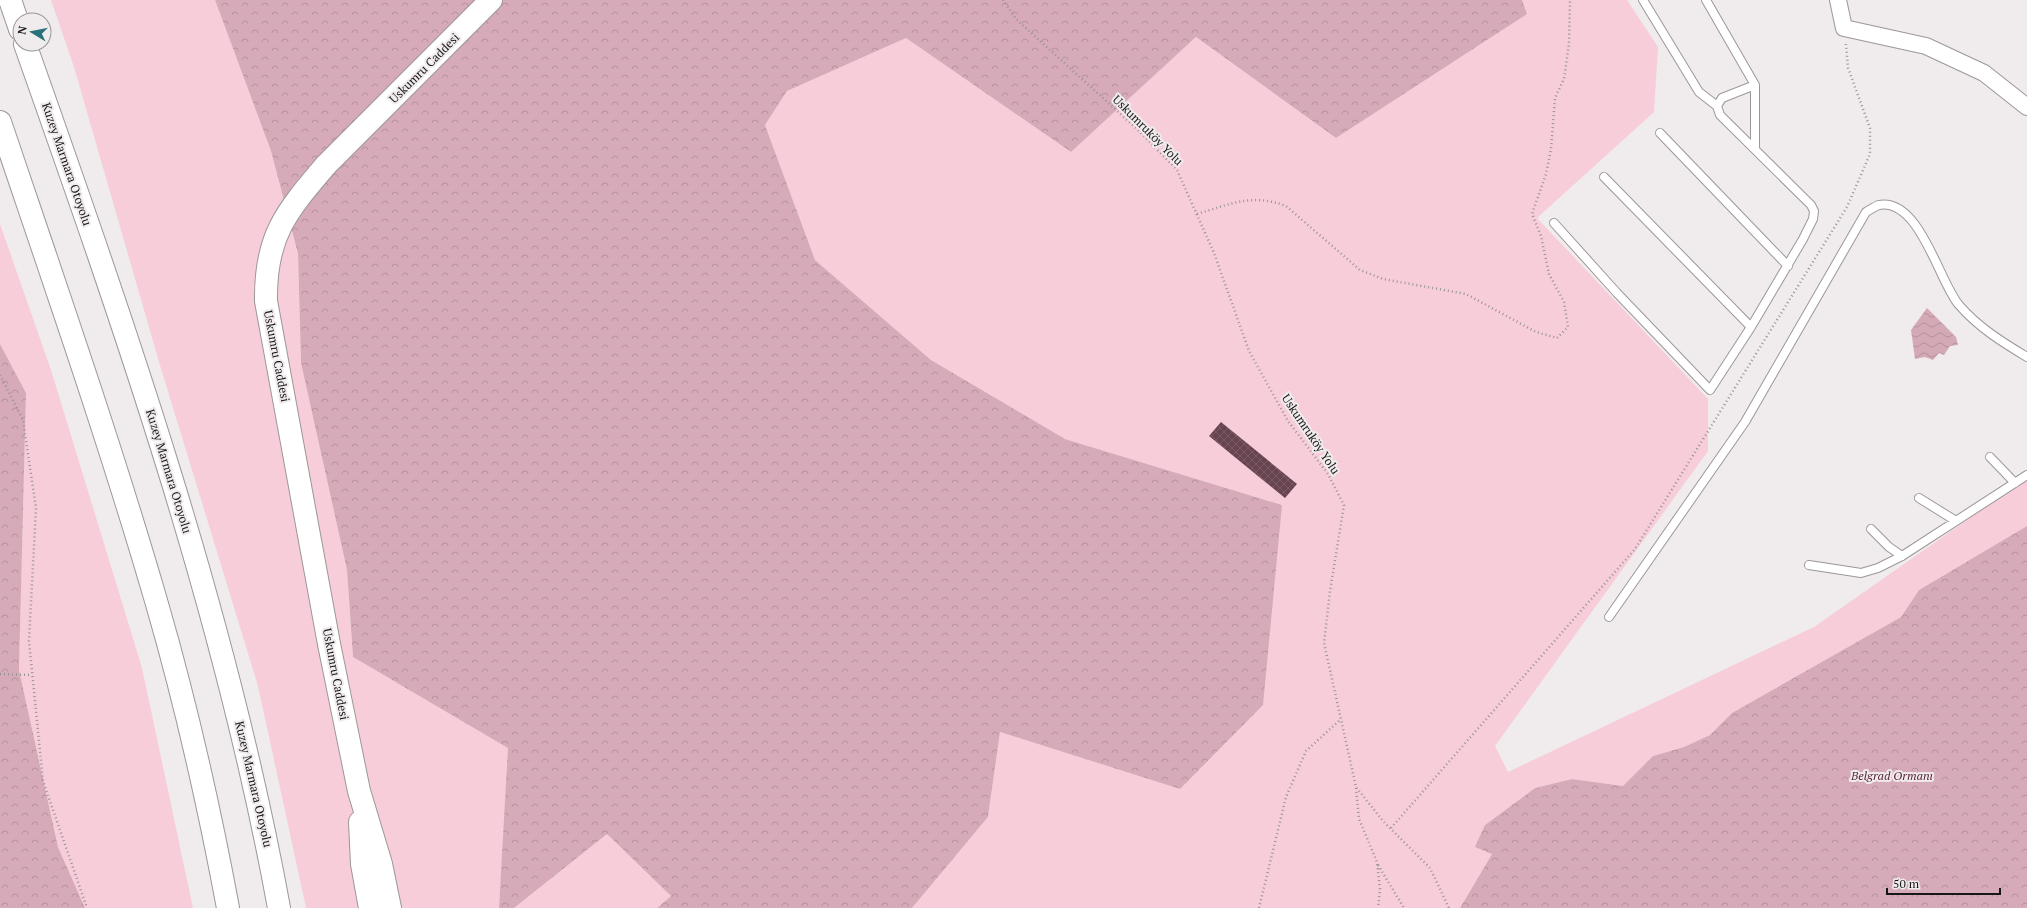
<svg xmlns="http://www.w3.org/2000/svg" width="2027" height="908" font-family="'PT Serif',serif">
  <defs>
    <pattern id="forest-crowns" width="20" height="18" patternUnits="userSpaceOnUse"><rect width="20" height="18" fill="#d6aab8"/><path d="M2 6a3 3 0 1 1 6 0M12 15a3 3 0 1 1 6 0" fill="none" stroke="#b7929d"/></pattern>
    <pattern id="water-waves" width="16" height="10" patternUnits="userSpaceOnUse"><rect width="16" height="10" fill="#d4a9b6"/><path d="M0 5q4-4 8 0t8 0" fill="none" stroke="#b5919c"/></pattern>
    <pattern id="building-cross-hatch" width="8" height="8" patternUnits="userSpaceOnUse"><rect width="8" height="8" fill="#684350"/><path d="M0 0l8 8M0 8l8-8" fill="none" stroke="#785b65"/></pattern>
  </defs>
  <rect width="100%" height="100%" fill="#f0ebec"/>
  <!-- grass -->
  <path fill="#f7cdd9" d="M51,0H215L271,151L298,255L301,363L347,570L353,657L509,748L499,908H306L258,686L159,362L74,67Z
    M1522,0H1627L1658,47L1654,112L1537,218L1708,399V451L1495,746L1508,772L1814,627L2027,478V526L1919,590L1901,617L1732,713L1710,735L1684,747L1653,756L1623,786L1572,779L1535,788L1485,825L1492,854L1460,908H912L988,817L1000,732L1180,789L1282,505L1065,439L931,360L815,260L765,125L787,91L906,38L1071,152L1196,37L1336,138L1527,14Z
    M0,224L51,370L142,668L193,908H85L58,847L19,670L26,393L0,344Z
    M607,834L671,896L657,908H514Z"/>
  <!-- forest -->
  <path fill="url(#forest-crowns)" d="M215,0H1522L1527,14L1336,138L1196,37L1071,152L906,38L787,91L765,125L815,260L931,360L1065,439L1282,505L1263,705L1180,789L1000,732L988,817L912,908H657L671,896L607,834L514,908H499L508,748L353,657L347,570L301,363L298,254L271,151Z
    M0,344L26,393L19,670L58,847L85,908H0Z
    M2027,526V908H1460L1492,854L1475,847L1485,825L1535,788L1572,779L1623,786L1653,756L1684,747L1710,735L1732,713L1901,617L1919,590Z"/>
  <!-- water -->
  <path fill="url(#water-waves)" d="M1927,308L1956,337L1958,345L1950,346L1944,355L1939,353L1933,360L1925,357L1915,359L1911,330Z"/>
  <!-- building -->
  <path fill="url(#building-cross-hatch)" d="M1221,422L1297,484L1285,498L1209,436Z"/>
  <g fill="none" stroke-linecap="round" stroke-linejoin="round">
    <defs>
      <path id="lane" d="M1643,0L1699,92L1717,106
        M1706,0L1755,85V149
        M1660,133L1788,266
        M1604,177L1751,327
        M1554,223L1617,293L1710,390L1751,327L1803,239L1813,219L1814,211L1811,205L1720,115L1717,106L1722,98L1755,85
        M1990,457L2015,483
        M1919,498L1956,521
        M1871,529L1889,547L1902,556
        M1809,565L1861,573L1878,568L1902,556L2027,475
        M1609,617L1745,422L1866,212C1870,210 1875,206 1879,205C1920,198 1939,282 1959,305C1978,327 2002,342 2027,357"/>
      <path id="street" d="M1838,0L1844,28L1926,46L1984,73L2027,107"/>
      <path id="secondary" d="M360,822L362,864L370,908
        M390,908L381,864L359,791L329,644L266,301C265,236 286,212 326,165L491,0"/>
      <path id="highway" d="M10,0L20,29
        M25,44C125,327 225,612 279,908
        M0,122C54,282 110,442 157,604C186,704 209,806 228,908"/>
    </defs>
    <!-- lane casing -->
    <use href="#lane" stroke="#9c9798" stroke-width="10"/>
    <!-- street casing -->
    <use href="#street" stroke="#9c9798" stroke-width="18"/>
    <!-- secondary casing -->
    <use href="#secondary" stroke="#9c9798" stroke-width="24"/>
    <!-- highway casing -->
    <use href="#highway" stroke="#9c9798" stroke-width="24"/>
    <!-- path -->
    <path stroke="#989495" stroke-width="2.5" stroke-dasharray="1 3" stroke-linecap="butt" d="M1003,0L1017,20L1138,130L1177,170L1214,253L1249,351L1288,421L1328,474L1344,505L1330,591L1324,643L1356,787L1383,821L1430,868L1449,908
      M1197,214C1231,204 1251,193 1286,206L1360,270L1383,279L1466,294L1536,332L1557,338L1568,327L1564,302L1549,274L1541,236L1532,214L1546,174L1551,149L1555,98L1564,79L1569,44L1570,0
      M0,375L23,420L36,508L29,641L43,781L87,908
      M0,674L32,675
      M1356,788L1359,819L1377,862L1380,889L1378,908
      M1391,828L1635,549L1847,207L1870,154V128L1848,68L1846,44
      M1378,865L1404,908
      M1259,908L1286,797L1306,751L1341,719"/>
    <!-- lane -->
    <use href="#lane" stroke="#fff" stroke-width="8"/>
    <!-- street -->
    <use href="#street" stroke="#fff" stroke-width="16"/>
    <!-- secondary -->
    <use href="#secondary" stroke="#fff" stroke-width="22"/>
    <!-- highway -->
    <use href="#highway" stroke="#fff" stroke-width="22"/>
  </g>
  <g text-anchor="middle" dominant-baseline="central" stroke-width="4" stroke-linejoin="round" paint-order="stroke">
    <!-- street labels -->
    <g font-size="12" fill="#181717" stroke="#f0ebec">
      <text transform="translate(424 68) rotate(-45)">Uskumru Caddesi</text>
      <text transform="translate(1148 130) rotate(45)">Uskumruköy Yolu</text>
      <text transform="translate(67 164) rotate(71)">Kuzey Marmara Otoyolu</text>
      <text transform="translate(277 356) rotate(79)">Uskumru Caddesi</text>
      <text transform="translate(1311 434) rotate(56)">Uskumruköy Yolu</text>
      <text transform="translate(169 471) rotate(73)">Kuzey Marmara Otoyolu</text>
      <text transform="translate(336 674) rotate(79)">Uskumru Caddesi</text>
      <text transform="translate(254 784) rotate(77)">Kuzey Marmara Otoyolu</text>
    </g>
    <!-- park labels -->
    <g font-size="12" font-style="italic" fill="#5a2339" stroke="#f0ebec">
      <text x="1892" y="775">Belgrad Ormanı</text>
    </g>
  </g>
  <!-- north arrow -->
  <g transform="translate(32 32) rotate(280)"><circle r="19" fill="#f0ebec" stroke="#9a9697"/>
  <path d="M0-3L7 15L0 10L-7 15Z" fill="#29727c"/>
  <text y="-6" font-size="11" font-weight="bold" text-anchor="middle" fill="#181717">N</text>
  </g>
  <!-- scale -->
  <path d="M1887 888v6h113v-6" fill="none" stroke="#181717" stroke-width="2"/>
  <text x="1893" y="888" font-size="12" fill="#181717" stroke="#f0ebec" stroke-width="3" paint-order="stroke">50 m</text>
</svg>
